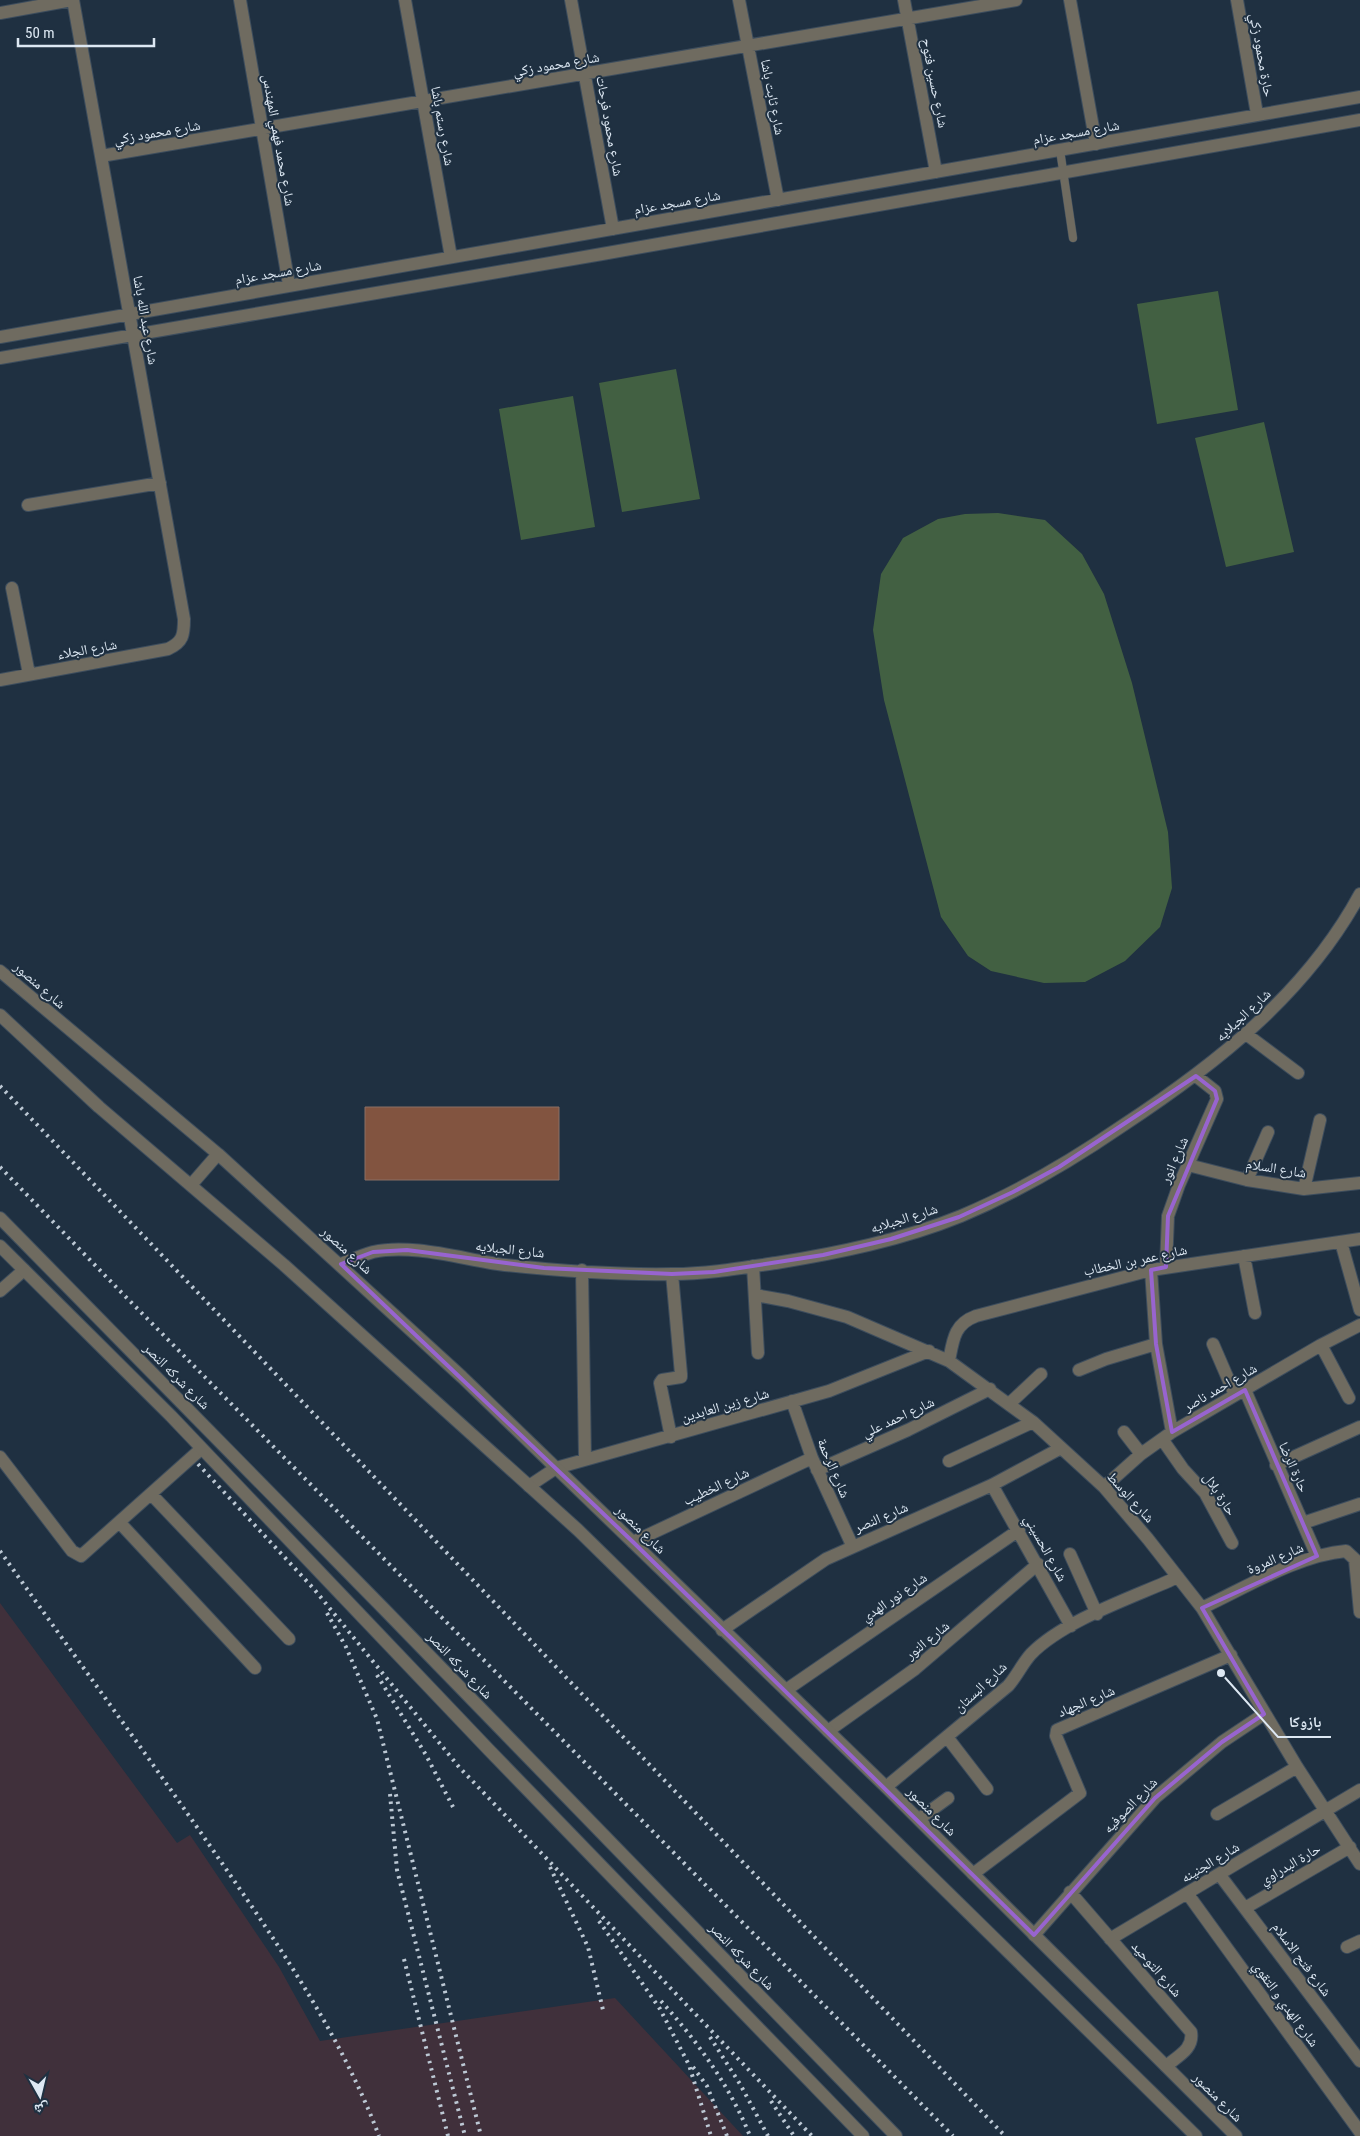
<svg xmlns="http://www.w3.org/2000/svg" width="1360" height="2136" font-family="'Roboto Condensed','Noto Naskh Arabic',sans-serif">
  <rect width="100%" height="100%" fill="#1f3041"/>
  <!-- commercial -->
  <path fill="#40303b" d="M0,1603L177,1843L190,1835L279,1967L320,2041L615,1998L743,2136H0Z"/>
  <!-- green -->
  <path fill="#426042" d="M1218,291L1238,410L1157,424L1137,304Z
    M676,369L700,499L622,512L599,383Z
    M573,396L595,527L521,540L499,409Z
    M1264,422L1294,552L1226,567L1195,438Z
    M998,513L1045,520L1082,554L1104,594L1132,683L1168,832L1172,888L1160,927L1125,961L1085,982L1044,983L991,971L968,956L941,917L884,700L873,630L881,574L903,538L938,519L965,514Z"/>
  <!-- building -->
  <path fill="#825440" stroke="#8a6f64" d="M365,1107H559V1180H365Z"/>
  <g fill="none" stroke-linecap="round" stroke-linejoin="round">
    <defs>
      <path id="service" d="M1060,150L1073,238"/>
      <path id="minor" d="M240,0L289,285
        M405,0L451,257
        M571,0L613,229
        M739,0L778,200
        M904,0L936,172
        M1070,0L1096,144
        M1237,0L1257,114
        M0,13L72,0
        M101,156L1016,0
        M0,337L1360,97
        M0,358L602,254L1360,120
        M28,505L160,483
        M12,588L29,674
        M0,680L168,649C183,642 184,635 184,619L73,0
        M1246,1034L1298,1073
        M1188,1165L1247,1180L1304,1189L1360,1183
        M1247,1180L1268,1132
        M1304,1189L1320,1120
        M1341,1242L1360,1310
        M1244,1256L1255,1313
        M341,1264C351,1260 362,1255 373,1252C413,1243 465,1260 505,1265C560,1271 618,1275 673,1274C707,1274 742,1268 776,1263C838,1253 902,1240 961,1216C1018,1192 1071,1161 1122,1126C1215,1065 1306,994 1360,894
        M753,1266L758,1353
        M1166,1267L1168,1216L1179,1185L1217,1099L1215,1091L1196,1076
        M582,1270L585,1459
        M1151,1270L1156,1344L1172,1432
        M0,1291L24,1270
        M755,1295L788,1301L847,1317L949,1361L1033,1422L1104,1487L1148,1539L1202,1608L1297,1767L1360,1864
        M1213,1344L1235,1395
        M1321,1345L1349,1398
        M949,1361C953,1340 954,1324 976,1316L1151,1270L1360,1239
        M1079,1370L1106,1359L1156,1344
        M1245,1390L1317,1556
        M792,1401L812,1458L852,1545
        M1009,1404L1041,1374
        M1124,1432L1141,1454
        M671,1437L660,1383L662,1380L681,1377V1374L672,1274
        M1162,1439L1183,1469L1205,1493L1232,1543
        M0,1457L72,1551L81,1556L201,1449
        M949,1461L1033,1422
        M1276,1465L1360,1427
        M817,1470L908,1430L990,1389
        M992,1485L1071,1626
        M529,1486L556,1468L829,1391L929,1351
        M1104,1487L1141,1454L1172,1432L1321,1345L1360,1325
        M151,1494L289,1639
        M120,1523L255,1668
        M1303,1523L1360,1504
        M633,1542L812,1458
        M1070,1554L1097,1614
        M1355,1560L1360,1612
        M1202,1608C1245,1588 1298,1555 1346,1551L1360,1564
        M722,1630L826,1559L992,1485L1061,1448
        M786,1690L1019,1530
        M828,1731L915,1669L1038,1564
        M947,1737L987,1789
        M886,1787L1008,1686C1017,1676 1022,1664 1031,1654C1064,1620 1134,1597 1178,1577
        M1217,1814L1297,1767
        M919,1819L948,1798
        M973,1874L1080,1793L1056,1736L1057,1730L1231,1655
        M1219,1874L1360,2061
        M1070,1892L1191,2032C1194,2049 1178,2056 1166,2066
        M1187,1893L1360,2132
        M1245,1908L1350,1847
        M1034,1935L1155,1798L1222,1742L1264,1714
        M1110,1939L1360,1790
        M1347,1947L1360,1941"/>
      <path id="tertiary" d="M0,971L218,1154L462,1377L886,1787L1236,2136
        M0,1015L99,1107L284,1265L578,1530L1196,2136
        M191,1185L218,1154
        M0,1218L385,1610L896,2136
        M0,1246L171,1416L489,1750L863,2136"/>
    </defs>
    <!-- service casing -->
    <use href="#service" stroke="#3d4d5d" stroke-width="9"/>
    <!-- minor casing -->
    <use href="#minor" stroke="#3d4d5d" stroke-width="14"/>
    <!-- tertiary casing -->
    <use href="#tertiary" stroke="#3d4d5d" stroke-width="14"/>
    <!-- service -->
    <use href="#service" stroke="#6f6b60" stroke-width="8"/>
    <!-- minor -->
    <use href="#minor" stroke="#6f6b60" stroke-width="12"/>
    <!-- tertiary -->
    <use href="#tertiary" stroke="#6f6b60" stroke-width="12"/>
    <!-- rail -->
    <path stroke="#bcc8d4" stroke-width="4" stroke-dasharray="2.5 5" stroke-linecap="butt" d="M0,1086L1005,2136
      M0,1167L121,1292L953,2136
      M198,1464L314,1589L459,1767L812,2136
      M0,1551C72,1653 146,1753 217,1856C278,1944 341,2035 379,2136
      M327,1613L346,1647L377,1719L481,2136
      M377,1675L426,1755L453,1807
      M390,1794L397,1870L465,2136
      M550,1867L588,1947L603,2010
      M599,1921L660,2009L689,2065L711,2136
      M404,1959L448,2136
      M661,2001C697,2041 730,2086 750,2136
      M710,2037L740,2084L768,2136
      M693,2067L707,2086L727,2136
      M771,2101L794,2136"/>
  </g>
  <!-- marked area -->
  <path fill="none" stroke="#9864cf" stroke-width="4" stroke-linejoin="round" d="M1196,1076L1215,1091L1217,1099L1168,1216L1166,1267L1151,1270L1156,1344L1172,1432L1245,1390L1317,1556L1202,1608L1264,1714L1222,1742L1155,1798L1034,1935L633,1542L341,1264L373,1252L407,1250L544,1268L672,1274L714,1272L823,1255L891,1239L959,1217L1013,1192L1059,1167Z"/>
  <g text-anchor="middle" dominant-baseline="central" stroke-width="4" stroke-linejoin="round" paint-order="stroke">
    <!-- street labels -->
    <g font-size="14" fill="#dde8f3" stroke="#1f3041">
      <text transform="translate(1262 55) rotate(80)">حارة محمود زكي</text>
      <text transform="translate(556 64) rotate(-10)">شارع محمود زكي</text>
      <text transform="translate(935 83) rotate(79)">شارع حسين فتوح</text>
      <text transform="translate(773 97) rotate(79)">شارع ثابت باشا</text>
      <text transform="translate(443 126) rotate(80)">شارع رستم باشا</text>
      <text transform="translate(610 126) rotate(80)">شارع محمود فرحات</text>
      <text transform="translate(157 132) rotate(-10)">شارع محمود زكي</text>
      <text transform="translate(1076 132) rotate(-10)">شارع مسجد عزام</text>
      <text transform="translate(279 140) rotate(80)">شارع محمد فهمي المهندس</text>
      <text transform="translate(677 202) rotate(-10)">شارع مسجد عزام</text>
      <text transform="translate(278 272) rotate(-10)">شارع مسجد عزام</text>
      <text transform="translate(146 320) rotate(80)">شارع عبد الله باشا</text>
      <text transform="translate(87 649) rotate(-10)">شارع الجلاء</text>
      <text transform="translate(40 985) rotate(41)">شارع منصور</text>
      <text transform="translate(1243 1015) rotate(-43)">شارع الجبلايه</text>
      <text transform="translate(1174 1160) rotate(-66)">شارع انور</text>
      <text transform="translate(1276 1168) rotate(9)">شارع السلام</text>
      <text transform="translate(904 1218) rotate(-17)">شارع الجبلايه</text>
      <text transform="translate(510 1249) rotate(6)">شارع الجبلايه</text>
      <text transform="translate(347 1250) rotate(42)">شارع منصور</text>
      <text transform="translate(1135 1260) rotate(-12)">شارع عمر بن الخطاب</text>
      <text transform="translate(177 1376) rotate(45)">شارع شركه النصر</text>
      <text transform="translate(1220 1387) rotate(-30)">شارع احمد ناصر</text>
      <text transform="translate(725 1405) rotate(-16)">شارع زين العابدين</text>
      <text transform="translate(898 1417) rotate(-25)">شارع احمد علي</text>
      <text transform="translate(1294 1467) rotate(66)">حارة الرضا</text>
      <text transform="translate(834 1468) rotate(67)">شارع الرحمة</text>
      <text transform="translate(716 1486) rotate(-25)">شارع الخطيب</text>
      <text transform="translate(1220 1494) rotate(57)">حارة بلال</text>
      <text transform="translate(1131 1497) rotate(48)">شارع الوسط</text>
      <text transform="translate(881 1517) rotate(-23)">شارع النصر</text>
      <text transform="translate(641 1529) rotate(44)">شارع منصور</text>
      <text transform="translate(1046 1548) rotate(61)">شارع الحسيني</text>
      <text transform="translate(1275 1558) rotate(-23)">شارع المروة</text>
      <text transform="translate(894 1597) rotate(-34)">شارع نور الهدي</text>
      <text transform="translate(927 1640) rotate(-39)">شارع النور</text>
      <text transform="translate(460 1665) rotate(46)">شارع شركه النصر</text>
      <text transform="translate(980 1687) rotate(-43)">شارع البستان</text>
      <text transform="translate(1086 1701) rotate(-23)">شارع الجهاد</text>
      <text transform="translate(1130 1805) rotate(-46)">شارع الصوفيه</text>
      <text transform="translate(932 1811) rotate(45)">شارع منصور</text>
      <text transform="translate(1210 1862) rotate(-31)">شارع الجنينه</text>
      <text transform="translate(1290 1864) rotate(-30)">حارة البدراوي</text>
      <text transform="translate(742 1956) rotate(46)">شارع شركه النصر</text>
      <text transform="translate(1302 1959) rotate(53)">شارع فتح الاسلام</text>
      <text transform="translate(1157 1969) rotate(49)">شارع التوحيد</text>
      <text transform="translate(1286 2004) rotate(54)">شارع الهدي و التقوي</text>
      <text transform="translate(1218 2097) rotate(45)">شارع منصور</text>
    </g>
  </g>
  <!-- callouts -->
  <path fill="none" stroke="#dde8f3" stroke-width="2" d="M1221 1673L1278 1737H1331"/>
  <circle fill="#dde8f3" stroke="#1f3041" stroke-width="2" cx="1221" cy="1673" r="5"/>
  <g font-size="15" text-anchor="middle" font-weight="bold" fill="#dde8f3" stroke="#1f3041" stroke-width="4" stroke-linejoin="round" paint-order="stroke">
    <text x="1305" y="1727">بازوكا</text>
  </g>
  <!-- north arrow -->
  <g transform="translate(40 2096) rotate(172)" stroke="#1f3041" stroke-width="4" paint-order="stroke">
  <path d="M0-4L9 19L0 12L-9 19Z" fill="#dde8f3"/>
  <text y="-8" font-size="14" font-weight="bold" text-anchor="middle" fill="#dde8f3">ش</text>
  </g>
  <!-- scale -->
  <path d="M18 38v8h136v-8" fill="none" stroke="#dde8f3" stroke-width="2.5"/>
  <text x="25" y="38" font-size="15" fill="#dde8f3" stroke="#1f3041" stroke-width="4" paint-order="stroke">50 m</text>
</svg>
